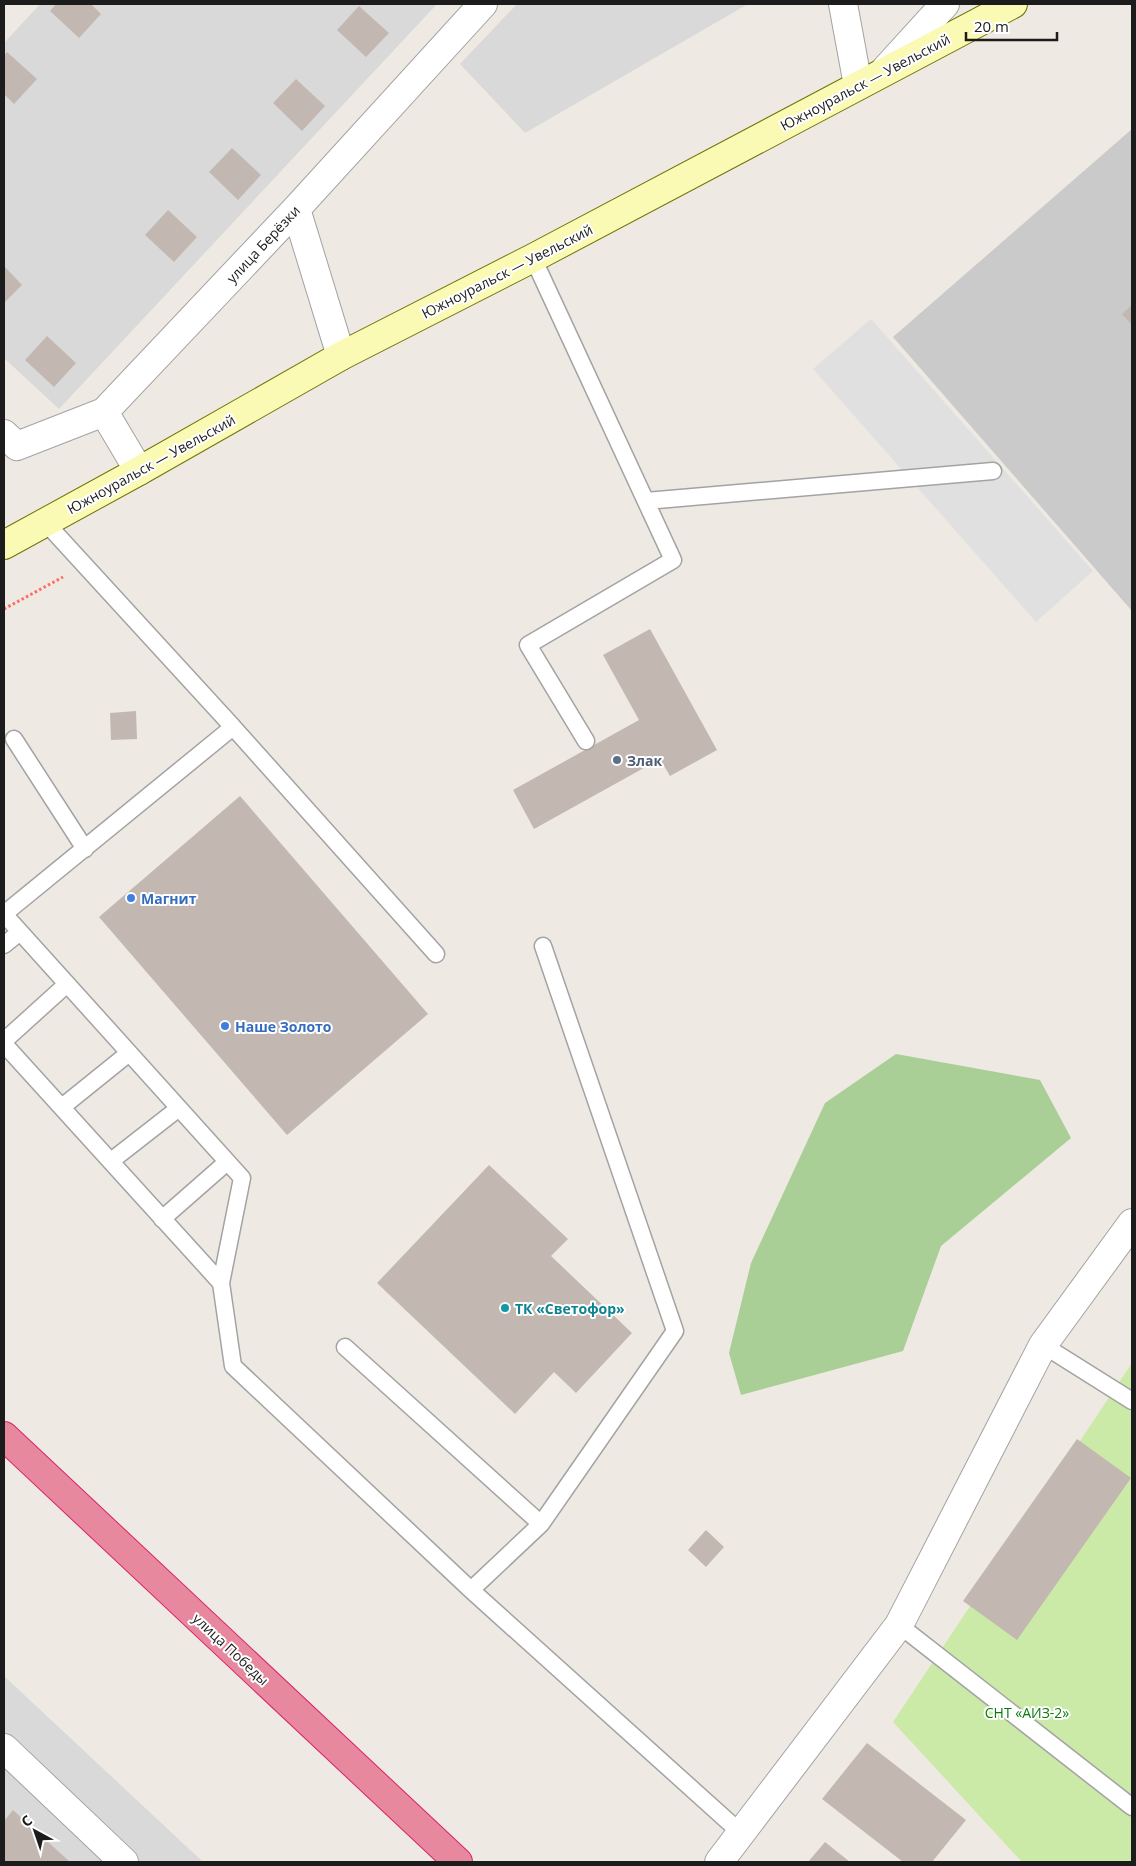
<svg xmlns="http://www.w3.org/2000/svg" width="1136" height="1866" font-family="'Open Sans',sans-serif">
  <rect width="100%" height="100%" fill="#eee9e2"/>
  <!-- residential -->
  <path fill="#dad9d9" d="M40,4H437L59,409L4,358V43Z
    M517,4H748L525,133L460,64Z
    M4,1676L203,1862H4Z"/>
  <!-- religious -->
  <path fill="#cacaca" d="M1132,129V611L893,337Z"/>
  <!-- grass -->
  <path fill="#cbe9a7" d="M1132,1363V1862H1022L893,1722Z"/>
  <!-- forest -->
  <path fill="#a9ce96" d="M896,1054L1040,1080L1071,1138L941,1246L903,1351L741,1395L729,1353L751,1263L825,1103Z"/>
  <!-- parking -->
  <path fill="#e0e0e0" d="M871,319L1093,571L1036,622L813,369Z"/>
  <!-- building -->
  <path fill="#c2b8b1" d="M56,4H91L101,14L79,38L50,11Z
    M359,6L389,33L366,57L337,30Z
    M7,52L37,79L14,104L4,94V56Z
    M296,79L325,106L302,131L273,103Z
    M232,148L261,175L238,200L209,172Z
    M168,210L197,237L174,262L145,235Z
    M4,266L22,285L4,303Z
    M1132,305V325L1122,314Z
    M47,336L76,363L54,387L25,360Z
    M650,629L717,750L670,776L660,759L534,829L513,790L639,720L603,655Z
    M136,711L137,739L111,740L110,713Z
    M240,796L428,1014L287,1135L99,917Z
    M489,1165L568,1239L551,1256L632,1333L576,1393L554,1372L515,1414L377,1283Z
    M1077,1439L1131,1478L1017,1640L963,1601Z
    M706,1530L724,1547L706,1567L688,1550Z
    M867,1743L966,1820L932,1862H903L822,1799Z
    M13,1810L70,1862H4V1821Z
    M825,1842L850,1862H808Z"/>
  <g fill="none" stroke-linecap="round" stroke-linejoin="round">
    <defs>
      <path id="lane" d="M533,258L673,560L528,645L586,741
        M646,501L993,471
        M46,523L233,727L4,914L242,1178L221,1283L233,1366L471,1590L742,1834
        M233,727L436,954
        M14,739L85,849
        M4,945L20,932
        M4,1041L67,984
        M4,1044L221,1283
        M62,1107L129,1053
        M111,1161L179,1108
        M162,1219L227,1162
        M1043,1345L1132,1401
        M345,1347L541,1524L471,1590
        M541,1524L675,1331L543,946
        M899,1625L1132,1807"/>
      <path id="street" d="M843,4L858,85
        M884,71L945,4
        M296,209L341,356
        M104,412L139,471
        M4,434L17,446L104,412L296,209L483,4
        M4,1748L124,1862
        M719,1862L899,1625L1043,1345L1132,1223"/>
      <path id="secondary" d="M4,545L139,471L341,356L533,258L1013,4"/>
      <path id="highway" d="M4,1436L458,1862"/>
    </defs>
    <!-- lane casing -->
    <use href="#lane" stroke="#a3a3a3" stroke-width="19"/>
    <!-- street casing -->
    <use href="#street" stroke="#a3a3a3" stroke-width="30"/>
    <!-- secondary casing -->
    <use href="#secondary" stroke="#6d7304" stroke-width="30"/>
    <!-- highway casing -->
    <use href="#highway" stroke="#d9226a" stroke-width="30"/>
    <!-- path -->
    <path stroke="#fb6e66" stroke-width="3" stroke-dasharray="2.5 2.5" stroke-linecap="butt" d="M4,609L63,577"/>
    <!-- lane -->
    <use href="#lane" stroke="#fff" stroke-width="16"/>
    <!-- street -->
    <use href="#street" stroke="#fff" stroke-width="28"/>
    <!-- secondary -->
    <use href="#secondary" stroke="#fafab4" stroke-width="28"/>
    <!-- highway -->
    <use href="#highway" stroke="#e7889f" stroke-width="28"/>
  </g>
  <!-- markers -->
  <circle fill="#5c6f8a" stroke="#fff" stroke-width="2" cx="617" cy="760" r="5"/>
  <g fill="#3f7fe0" stroke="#fff" stroke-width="2">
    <circle cx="131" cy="898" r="5"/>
    <circle cx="225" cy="1026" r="5"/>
  </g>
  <circle fill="#0f9aa8" stroke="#fff" stroke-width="2" cx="505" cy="1308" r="5"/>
  <g text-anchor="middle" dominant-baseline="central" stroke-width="4" stroke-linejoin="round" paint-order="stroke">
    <!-- street labels -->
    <g font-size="14" fill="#1c1c1c" stroke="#fff">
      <text transform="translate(865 82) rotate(-28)">Южноуральск — Увельский</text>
      <text transform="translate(263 244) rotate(-47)">улица Берёзки</text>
      <text transform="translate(507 271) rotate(-27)">Южноуральск — Увельский</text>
      <text transform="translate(151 464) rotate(-29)">Южноуральск — Увельский</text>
      <text transform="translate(231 1649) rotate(43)">улица Победы</text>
    </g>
    <!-- service labels -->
    <g font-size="14" font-weight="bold" fill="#4e5e75" stroke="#fff" text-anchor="start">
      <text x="627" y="760">Злак</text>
    </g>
    <!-- shop labels -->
    <g font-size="14" font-weight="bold" fill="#366cbe" stroke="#fff" text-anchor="start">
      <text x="141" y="898">Магнит</text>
      <text x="235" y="1026">Наше Золото</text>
    </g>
    <!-- culture labels -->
    <g font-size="14" font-weight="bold" fill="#0d838f" stroke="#fff" text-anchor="start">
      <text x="515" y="1308">ТК «Светофор»</text>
    </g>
    <!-- park labels -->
    <g font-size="14" fill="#0a7a0e" stroke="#fff">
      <text x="1027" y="1712">СНТ «АИЗ-2»</text>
    </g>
  </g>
  <!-- border -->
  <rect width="1136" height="1866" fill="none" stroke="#1c1c1c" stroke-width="10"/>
  <!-- north arrow -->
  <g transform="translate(35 1831) rotate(320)" stroke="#ffffff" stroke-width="4" paint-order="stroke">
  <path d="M0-4L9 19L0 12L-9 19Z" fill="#1c1c1c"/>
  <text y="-8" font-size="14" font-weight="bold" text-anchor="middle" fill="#1c1c1c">С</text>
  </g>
  <!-- scale -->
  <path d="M966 32v8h91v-8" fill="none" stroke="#1c1c1c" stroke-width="2.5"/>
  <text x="974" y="32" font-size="15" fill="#1c1c1c" stroke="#ffffff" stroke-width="4" paint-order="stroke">20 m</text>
</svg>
